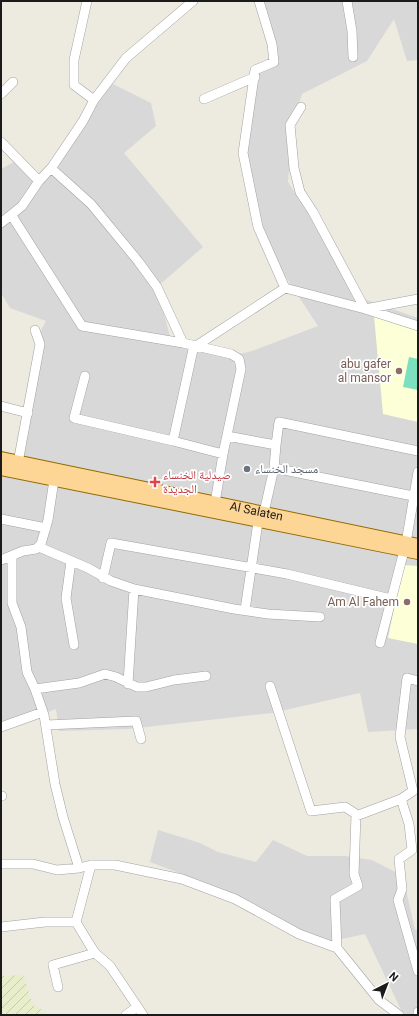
<svg xmlns="http://www.w3.org/2000/svg" width="419" height="1016" font-family="Roboto,'Noto Naskh Arabic',sans-serif">
  <defs>
    <pattern id="farmland-furrows" width="10" height="10" patternUnits="userSpaceOnUse"><rect width="10" height="10" fill="#e8edcb"/><path d="M-1 1l2-2M0 10L10 0M9 11l2-2" fill="none" stroke="#c6cbae"/></pattern>
  </defs>
  <rect width="100%" height="100%" fill="#edeae0"/>
  <!-- residential -->
  <path fill="#d9d8d8" d="M262,1H418V60L407,61L394,19L367,61L302,94L294,118L288,182L364,299L418,318V729L368,732L360,693L272,713L128,729L59,731L56,709L1,729V473L10,475L37,359L38,336L46,321L10,308L1,293V169L19,159L40,177L101,94L111,83L151,103L156,126L124,153L203,247L157,287L172,344L231,356L252,351L318,326L278,265L251,215L245,187L243,142L257,72L276,65Z
    M158,830L200,843L218,852L256,862L273,840L307,856H345L372,860L403,876L415,930L418,929V1015H407L402,1012L365,934L328,942L302,932L227,891L150,862Z"/>
  <!-- education -->
  <path fill="#fdffd7" d="M374,316L418,327V422L383,414Z
    M403,565L418,566V644L388,638Z"/>
  <!-- farmland -->
  <path fill="url(#farmland-furrows)" d="M23,975L33,1005L44,1011L45,1015H1V976Z"/>
  <!-- pitch -->
  <path fill="#7cdfbe" d="M409,357L418,359V390L403,387Z"/>
  <g fill="none" stroke-linecap="round" stroke-linejoin="round">
    <defs>
      <path id="minor" d="M87,1L74,60V85L94,100
        M347,1L352,31L353,57
        M1,94L13,82
        M204,99L255,77
        M301,107L290,125L294,168L300,192L313,212L365,309L418,299
        M1,142L39,181
        M51,168L91,204L138,261L157,287L183,343L231,354L239,359L241,369L223,454L214,509
        M12,216L82,326L183,343
        M1,223L22,206L39,181L52,167L83,121L94,100L126,58L193,1
        M285,288L365,309L418,326
        M196,346L285,288L258,227L243,153L255,70L274,62L272,44L259,1
        M85,376L74,418L173,441L223,454
        M1,406L28,413
        M227,436L276,445L274,468L263,517
        M173,441L194,345
        M276,445L279,422L418,451
        M17,468L40,344L35,330
        M274,468L413,496
        M1,519L46,528
        M39,547L88,568L111,581L134,589L234,609L268,614L320,617
        M12,556V603L21,627L27,672L35,689L44,715L55,784L63,817L79,868L91,865H115L182,879L235,899L299,934L337,948L379,1000L399,1015
        M1,560L23,551L36,549L41,544L48,520L54,480
        M71,561L66,598L74,645
        M103,578L111,543L287,574L391,599
        M245,610L258,522
        M380,643L406,543L418,472
        M128,684L134,589
        M270,686L311,811L345,807L356,814L354,874L358,886L335,899L337,948
        M35,689L79,683L105,674L116,677L137,687H146L174,680L206,676
        M46,725L136,721L141,739
        M1,727L43,712
        M1,796H2
        M401,799L409,824L412,850L399,859L402,889L398,900L418,971
        M356,816L401,799L413,791L400,737L407,678L418,681
        M1,864H33L57,870L79,868
        M91,865L76,922L88,942L95,953L110,966L143,1015
        M1,927L45,922H76
        M58,987L53,965L95,953
        M126,1015L137,1007
        M418,1015V1012"/>
      <g id="major">
        <path id="s1" d="M1,458L418,545"/>
        <path d="M1,469L418,553"/>
      </g>
    </defs>
    <!-- minor casing -->
    <use href="#minor" stroke="#a2a2a2" stroke-width="10"/>
    <!-- major casing -->
    <use href="#major" stroke="#926b00" stroke-width="14"/>
    <!-- minor -->
    <use href="#minor" stroke="#fff" stroke-width="9"/>
    <!-- major -->
    <use href="#major" stroke="#fdd695" stroke-width="12"/>
  </g>
  <!-- markers -->
  <g fill="#8d6e63" stroke="#fff" stroke-width="1.5">
    <circle cx="399" cy="371" r="4"/>
    <circle cx="407" cy="602" r="4"/>
  </g>
  <circle fill="#6b7280" stroke="#fff" stroke-width="1.5" cx="247" cy="469" r="4"/>
  <path fill="#e0444e" stroke="#fff" stroke-width="1.5" d="M153 476h4v4h4v4h-4v4h-4v-4h-4v-4h4z"/>
  <g text-anchor="middle" dominant-baseline="central" stroke-width="3.5" stroke-linejoin="round" paint-order="stroke">
    <!-- education labels -->
    <g font-size="12" fill="#785e54" stroke="#fff" text-anchor="end">
      <text x="391" y="364">abu gafer<tspan x="391" dy="14">al mansor</tspan></text>
      <text x="399" y="602">Am Al Fahem</text>
    </g>
    <!-- worship labels -->
    <g font-size="12" fill="#5b616d" stroke="#fff" text-anchor="start">
      <text x="255" y="469">مسجد الخنساء</text>
    </g>
    <!-- health labels -->
    <g font-size="12" fill="#be3a42" stroke="#fff" text-anchor="start">
      <text x="163" y="475">صيدلية الخنساء<tspan x="163" dy="14">الجديدة</tspan></text>
    </g>
    <!-- street labels -->
    <g font-size="12" fill="#1b1b1b" stroke="#fff">
      <text stroke="none"><textPath href="#s1" startOffset="261">Al Salaten</textPath></text>
    </g>
  </g>
  <!-- border -->
  <rect width="419" height="1016" fill="none" stroke="#1b1b1b" stroke-width="4"/>
  <!-- north arrow -->
  <g transform="translate(387 984) rotate(42)" stroke="#ffffff" stroke-width="3" paint-order="stroke">
  <path d="M0-3L7 15L0 10L-7 15Z" fill="#1b1b1b"/>
  <text y="-6" font-size="11" font-weight="bold" text-anchor="middle" fill="#1b1b1b">N</text>
  </g>
</svg>
